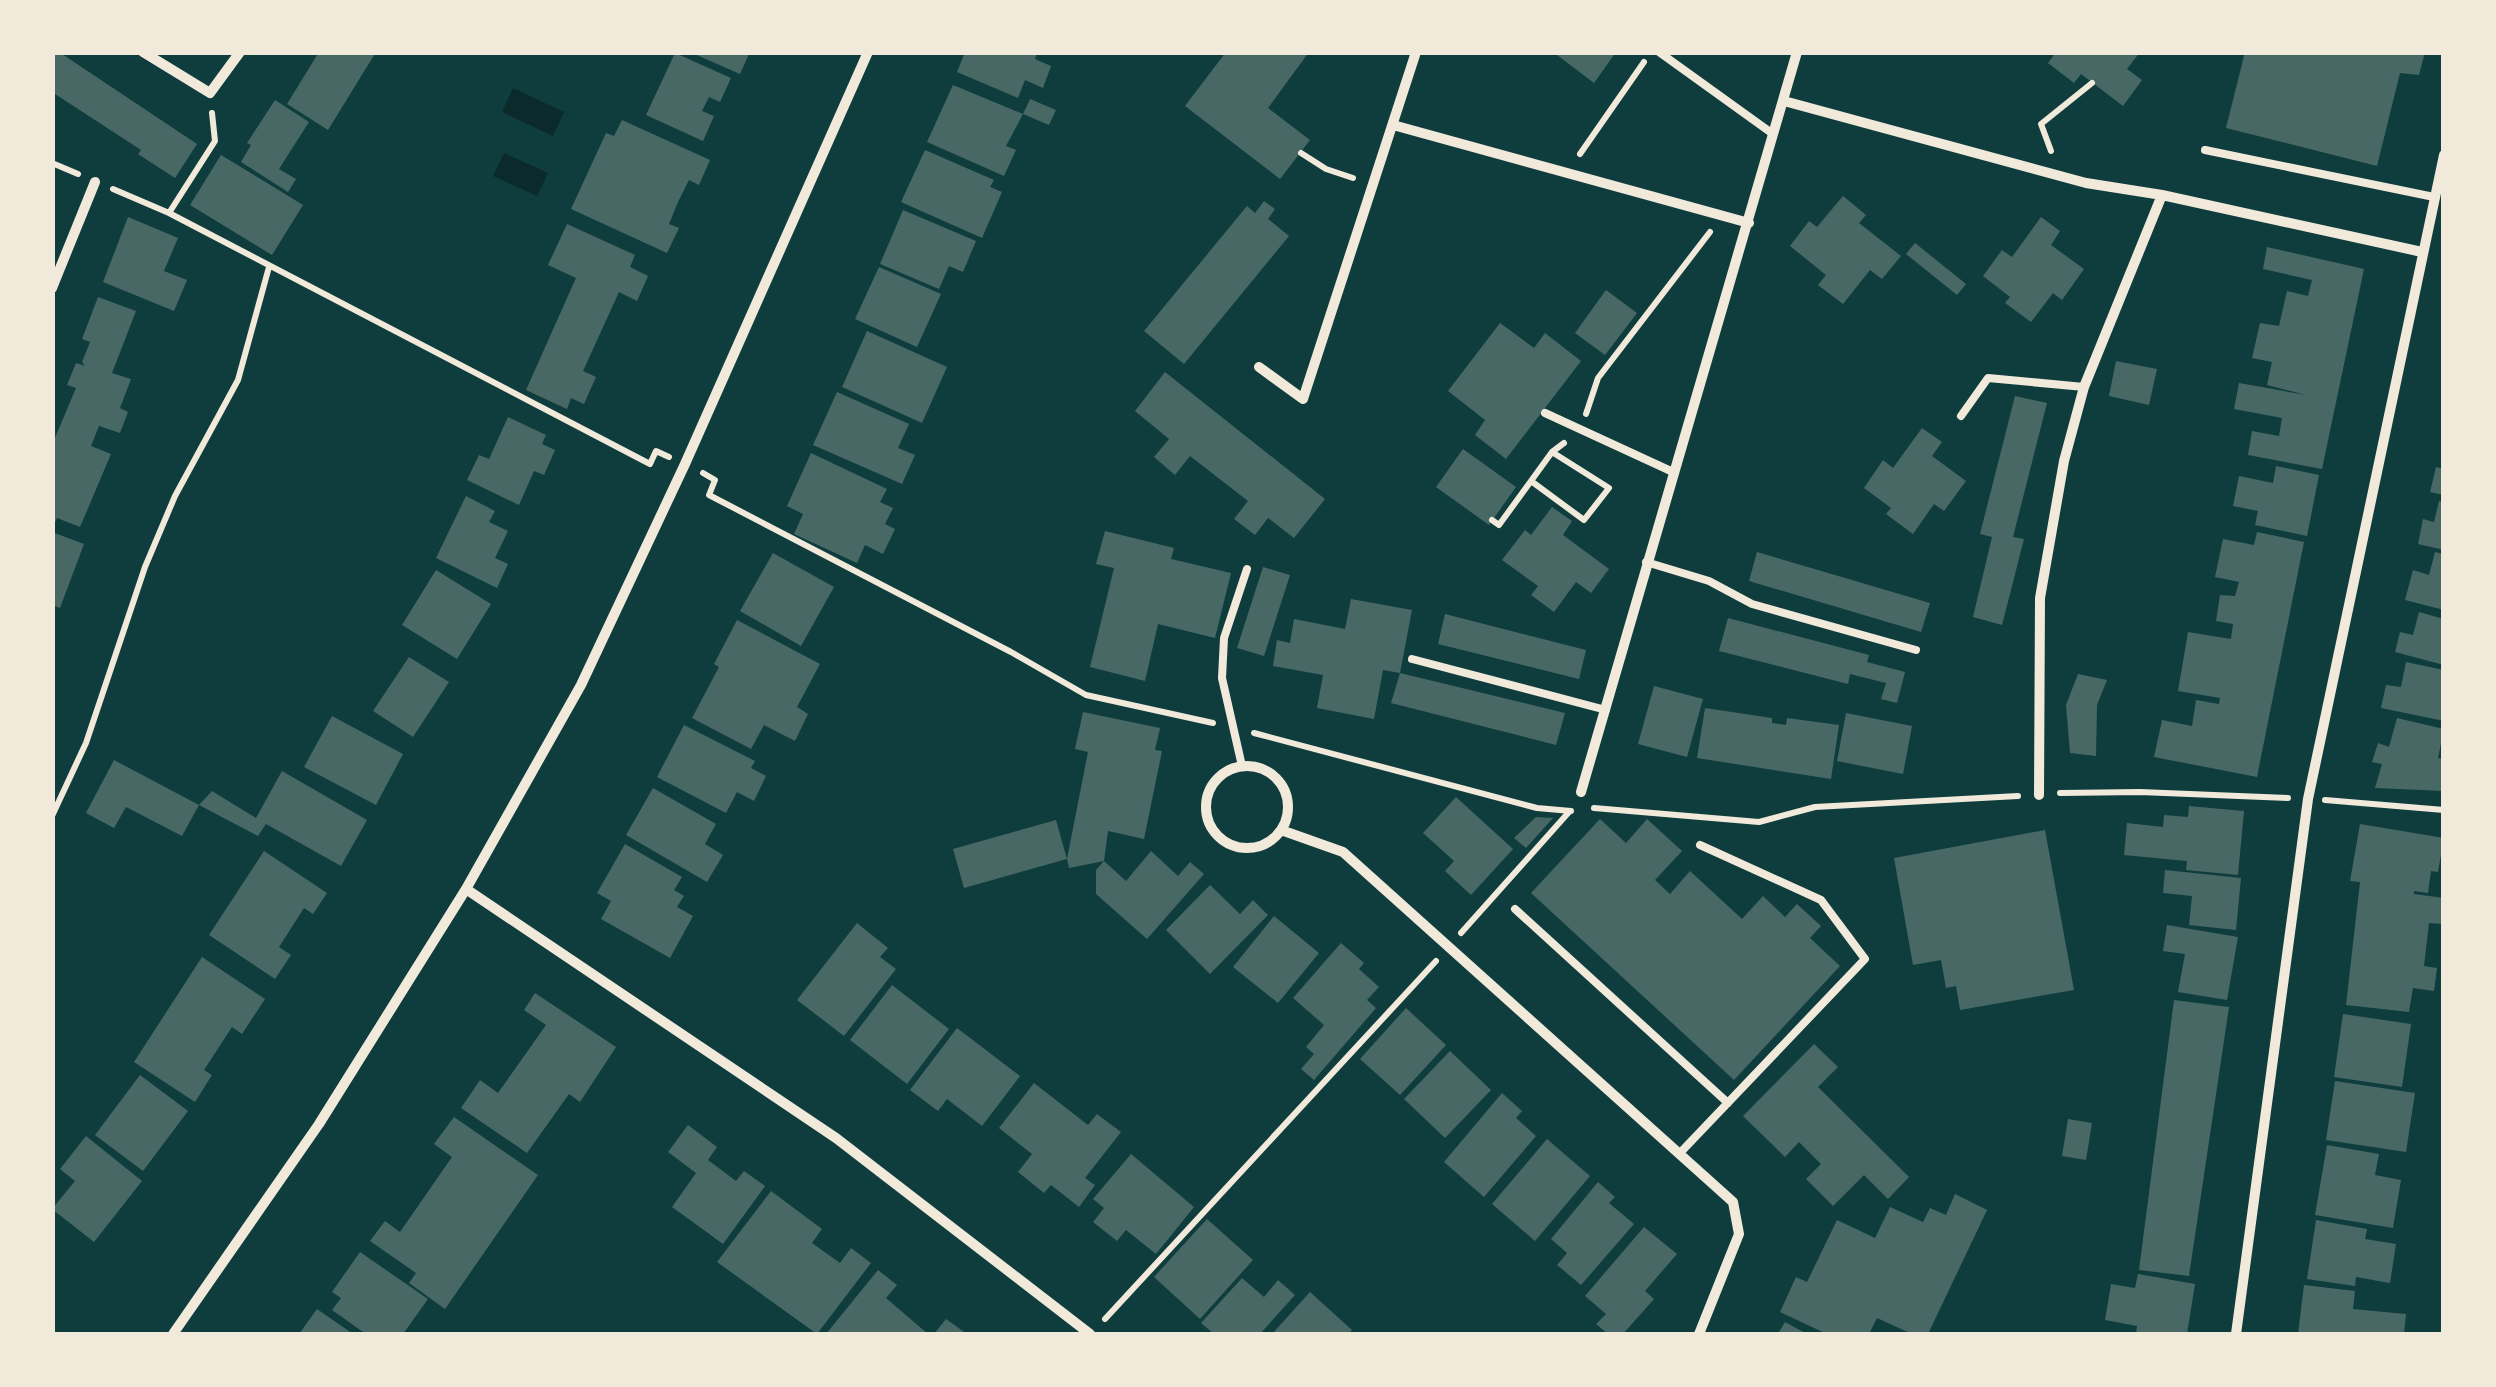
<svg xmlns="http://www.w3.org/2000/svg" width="2496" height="1387" font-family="'Fira Sans',sans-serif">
  <rect width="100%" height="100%" fill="#0f3d3e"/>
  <!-- water -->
  <path fill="#0a2a2b" d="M513,88L564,112L553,136L502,112Z
    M504,153L548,173L537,196L493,176Z"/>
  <!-- building -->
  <path fill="#486865" d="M52,52H59L197,144L175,178L138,154L141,150L52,92Z
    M319,52H376L328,130L287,104Z
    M690,52H750L740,74Z
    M965,52H1037L1035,59L1051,66L1043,88L1025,80L1018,98L957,72Z
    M1226,52H1309L1268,108L1310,140L1280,179L1185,106Z
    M1559,52H1616L1594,83L1557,55Z
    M2056,52H2140L2127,69L2142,80L2123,106L2081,74L2074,83L2048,63Z
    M2245,52H2425L2419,75L2400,73L2377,166L2226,128Z
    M675,53L731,78L720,102L709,97L702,111L714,116L703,141L646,115Z
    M953,85L1023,114L1006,146L1016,150L1004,176L927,142Z
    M1030,99L1056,110L1049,125L1023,114Z
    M275,100L309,122L279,169L296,179L288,192L241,162L251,145L247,143Z
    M622,120L710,160L699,185L689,180L678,202L669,224L679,228L667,253L571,209L606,133L614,136Z
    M925,150L994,180L990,187L1002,192L982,238L901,202Z
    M221,155L303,205L272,255L190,205Z
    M1843,196L1866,215L1859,223L1901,256L1882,279L1870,270L1843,304L1818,285L1826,275L1790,246L1809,221L1817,227Z
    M1264,201L1275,209L1268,219L1289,236L1184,364L1144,331L1247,206L1255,213Z
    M903,210L976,241L963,272L949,266L939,289L880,264Z
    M128,217L178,238L164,271L187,280L174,311L103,282Z
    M2041,217L2060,231L2051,245L2084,269L2062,300L2053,293L2031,322L2005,303L2010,297L1983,276L2002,250L2012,257Z
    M567,224L635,255L630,267L648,276L637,301L619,292L583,371L596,377L584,404L571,398L567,409L526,390L576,278L548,265Z
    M1915,243L1966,284L1957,295L1906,254Z
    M2267,247L2364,269L2322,469L2248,455L2252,431L2279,436L2282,418L2234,409L2239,383L2306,395L2267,385L2272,362L2252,358L2260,323L2279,326L2287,291L2308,296L2312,280L2263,269Z
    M879,267L941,294L917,347L855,319Z
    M1606,290L1637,313L1605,355L1575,333Z
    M98,297L136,311L112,373L131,379L120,408L128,412L120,433L99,426L91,446L111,454L80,527L57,518L52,528V445L76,388L67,385L76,363L85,366L82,362L90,342L82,339Z
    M1500,323L1534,348L1545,333L1581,361L1506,459L1475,435L1485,420L1448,391Z
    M867,331L947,367L922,423L842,387Z
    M2116,361L2157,369L2149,405L2109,396Z
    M1165,372L1325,499L1294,538L1268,518L1255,535L1234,519L1248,501L1190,456L1175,475L1154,457L1169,439L1135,411Z
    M837,392L909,424L898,448L915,455L902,484L813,445Z
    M2015,396L2047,403L2013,537L2024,539L2002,625L1973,617L1992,537L1980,534Z
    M508,417L546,435L542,444L555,450L544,475L534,471L519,505L467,480L479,455L489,459Z
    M1922,428L1942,442L1932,456L1966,481L1944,511L1934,504L1913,534L1886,514L1891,508L1864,488L1883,460L1893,468Z
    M1463,449L1516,487L1489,525L1436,487Z
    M811,453L887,489L880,502L893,508L885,524L895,529L883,554L865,545L857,563L794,534L803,514L787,506Z
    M2276,466L2319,475L2307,536L2255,525L2258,511L2233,506L2239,476L2273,483Z
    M2436,467L2444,469V495L2430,492Z
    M466,496L495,511L489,522L508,531L495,558L508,564L497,588L436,558Z
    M2439,501L2444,502V550L2418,544L2423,519L2434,522Z
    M1552,507L1572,521L1563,535L1609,569L1591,593L1576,582L1554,612L1531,595L1538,586L1502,560L1525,530L1531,535Z
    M1105,531L1174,548L1171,559L1231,573L1215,638L1158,624L1145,681L1090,667L1114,568L1096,564Z
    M52,532L84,544L60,608L52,605Z
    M2257,532L2304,542L2257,777L2154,757L2162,720L2192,726L2196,700L2219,704L2220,698L2178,691L2188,632L2231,639L2233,624L2216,621L2220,595L2235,596L2239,582L2215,577L2223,539L2254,545Z
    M1757,552L1930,603L1921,632L1749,581Z
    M2435,552L2444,554V610L2405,600L2413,570L2429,575Z
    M773,553L834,587L801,646L740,611Z
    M1263,567L1290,575L1264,656L1237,648Z
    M436,570L491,604L457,659L402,625Z
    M1351,599L1412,610L1400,673L1565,713L1556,745L1391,703L1400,673L1383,670L1374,719L1317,708L1323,675L1273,666L1277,640L1290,643L1294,619L1345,629Z
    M2419,612L2444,619V665L2395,652L2400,632L2413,635Z
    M1445,614L1586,650L1579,679L1438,644Z
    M1728,618L1869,655L1867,662L1905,672L1897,703L1881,699L1886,683L1850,674L1848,684L1719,651Z
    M737,620L820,664L797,707L808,714L795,741L764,725L751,749L692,718L719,667L714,664Z
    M409,657L449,682L413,737L373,711Z
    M2406,662L2444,670V721L2381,708L2386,685L2401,687Z
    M2078,674L2107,680L2097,705L2096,756L2070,753L2066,705Z
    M1654,686L1703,699L1687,757L1638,744Z
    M1705,708L1772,718V723L1786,725L1787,718L1839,725L1831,779L1697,758Z
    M1083,712L1160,728L1155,750L1162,751L1144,839L1108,831L1104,861L1126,881L1151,851L1178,876L1190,862L1204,874L1147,939L1096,894V870L1104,861L1069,868L1067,859L964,888L953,849L1056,820L1067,859L1088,752L1075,749Z
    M1846,713L1912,726L1903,774L1837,761Z
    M332,716L403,754L376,805L304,767Z
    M2397,718L2444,729L2438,758L2444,759V791L2375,788L2382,764L2372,762L2378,743L2389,747Z
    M684,725L755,761L751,768L766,776L754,801L737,792L726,813L657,777Z
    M114,760L199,805L182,836L126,807L114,828L86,813Z
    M282,771L367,820L341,866L266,824L258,836L199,805L212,791L256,818Z
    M653,788L716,824L705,844L723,855L707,882L626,835Z
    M1456,797L1513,849L1471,895L1445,871L1454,861L1423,833Z
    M2189,806L2244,811L2238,875L2186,870L2187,861L2124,855L2127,823L2163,827L2164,815L2188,817Z
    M1536,817L1553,818L1526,848L1514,838Z
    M1600,819L1626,843L1647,819L1682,851L1655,880L1670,894L1690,871L1742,919L1763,896L1785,917L1797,904L1821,926L1810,938L1840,966L1734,1080L1531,893Z
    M2360,824L2444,838L2438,872L2431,871L2428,893L2414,891V894L2444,898V924L2429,923L2424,966L2437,968L2434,991L2413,988L2409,1012L2346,1005L2360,882L2350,881Z
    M2045,830L2074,990L1960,1010L1956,986L1946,988L1941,960L1913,965L1894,858Z
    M625,844L682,877L674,890L684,896L677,907L693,916L670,958L601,919L611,901L597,893Z
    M264,851L327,893L313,914L304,908L279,947L291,955L275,979L209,935Z
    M2165,870L2241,878L2236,930L2189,925L2192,896L2163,893Z
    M1210,885L1240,914L1253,900L1268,915L1210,974L1166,930Z
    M1274,916L1319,953L1278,1003L1233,967Z
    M857,923L888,948L880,957L896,969L844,1036L797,1000Z
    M2167,925L2238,937L2227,1000L2178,992L2185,954L2163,951Z
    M1341,943L1364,963L1359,969L1379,987L1367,1000L1376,1008L1314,1080L1301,1069L1314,1054L1306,1047L1324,1025L1293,998Z
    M202,957L265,999L242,1034L232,1027L204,1070L212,1075L195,1102L134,1062Z
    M892,985L949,1029L907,1084L850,1040Z
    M535,993L616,1047L580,1102L569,1094L527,1153L461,1108L480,1080L498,1093L546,1025L524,1010Z
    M2174,1000L2229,1007L2189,1276L2139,1270Z
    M1406,1008L1446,1045L1400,1095L1360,1059Z
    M2343,1014L2411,1024L2402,1087L2334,1077Z
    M957,1028L1020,1076L982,1126L947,1099L938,1111L910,1090Z
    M1814,1044L1838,1067L1818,1087L1909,1177L1888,1199L1864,1175L1833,1206L1806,1179L1821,1164L1799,1142L1785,1157L1743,1116Z
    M1450,1051L1491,1090L1445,1138L1404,1099Z
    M140,1075L188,1111L143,1171L95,1135Z
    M2335,1081L2415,1093L2406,1152L2326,1140Z
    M1034,1083L1088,1125L1097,1114L1121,1132L1085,1178L1095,1185L1079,1207L1051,1185L1044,1193L1018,1172L1032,1154L999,1128Z
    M1502,1093L1522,1111L1516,1118L1536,1136L1484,1197L1444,1162Z
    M454,1117L538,1175L445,1309L409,1283L416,1273L370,1241L385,1221L400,1232L452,1157L434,1144Z
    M2068,1119L2092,1123L2086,1160L2062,1156Z
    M688,1125L717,1147L708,1160L736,1181L744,1171L765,1186L723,1244L672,1207L696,1173L668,1152Z
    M86,1136L142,1181L94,1242L52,1209L75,1181L60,1169Z
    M1547,1139L1590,1176L1535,1241L1492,1204Z
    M2327,1145L2379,1154L2375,1175L2401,1180L2393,1228L2315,1215Z
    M1131,1154L1194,1207L1156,1254L1126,1230L1117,1241L1093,1222L1104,1208L1093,1199Z
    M1598,1182L1615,1197L1609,1203L1634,1224L1581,1285L1557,1265L1567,1253L1551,1239Z
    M771,1191L822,1229L812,1243L840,1263L851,1248L871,1263L817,1334L717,1262Z
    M1955,1194L1987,1210L1928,1334H1912L1877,1318L1869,1334H1827L1780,1312L1796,1277L1807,1282L1837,1220L1875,1238L1890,1207L1923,1222L1930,1208L1946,1215Z
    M1207,1219L1253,1260L1200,1319L1154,1277Z
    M2316,1220L2367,1229L2365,1239L2396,1244L2390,1283L2356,1277L2355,1286L2307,1279Z
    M1644,1227L1677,1254L1645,1291L1654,1299L1623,1334H1608L1596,1324L1606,1314L1585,1296Z
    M360,1252L428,1299L403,1334H366L332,1310L341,1298L332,1292Z
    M878,1270L897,1285L886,1298L928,1334H826Z
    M2138,1274L2195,1284L2187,1334H2136L2137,1326L2105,1320L2111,1284L2135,1288Z
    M1242,1278L1264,1297L1278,1280L1295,1295L1260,1334H1214L1201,1323Z
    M2304,1285L2355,1291L2353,1309L2406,1314L2404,1334H2298Z
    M1310,1292L1352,1330L1348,1334H1272Z
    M317,1309L353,1334H299Z
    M946,1319L967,1334H934Z
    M1785,1322L1807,1334H1778Z"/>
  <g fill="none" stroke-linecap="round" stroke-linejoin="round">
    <!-- path -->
    <path stroke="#f1e9da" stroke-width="6" d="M2051,151L2041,124L2092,83
      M1301,153L1326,169L1353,178
      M1580,154L1644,62
      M52,163L78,174
      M113,189L169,213L650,464L656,451L669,457
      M169,213L215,141L212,113
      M1586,414L1598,378L1710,232
      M1552,452L1609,488L1584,520L1531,481L1552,452L1564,443
      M703,473L715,480L709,495L1011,652L1086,695L1213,723
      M1492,520L1499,525L1531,481
      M1254,733L1537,808L1571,811
      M2060,793L2140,792L2288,798
      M2325,800L2444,810
      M1594,808L1759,822L1815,807L2018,796
      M52,816L86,743L145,567L175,496L238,380L269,267
      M1461,933L1569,812
      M1105,1319L1436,961"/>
    <!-- service -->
    <path stroke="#f1e9da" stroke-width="8" d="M1659,52L1773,134
      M2205,150L2434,197
      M1545,413L1673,472
      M1961,416L1988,378L2084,387
      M1646,562L1709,581L1752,604L1916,650
      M1412,659L1606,710
      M1242,766L1222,678L1224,638L1247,569
      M1515,909L1728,1103
      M1679,1154L1865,959L1821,900L1700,845"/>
    <!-- minor -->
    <path stroke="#f1e9da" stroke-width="10" d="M143,52L210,93L240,52
      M1784,101L2086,183L2162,195L2422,252
      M1393,125L1749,223
      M52,288L95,182
      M1259,367L1303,399L1416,52
      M1206 807a41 41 0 1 1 82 0a41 41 0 1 1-82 0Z
      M1581,792L1797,52
      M2039,795L2040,598L2064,461L2084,387L2162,195
      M1281,830L1343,852L1733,1202L1739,1234L1699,1334
      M466,889L836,1138L1090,1334
      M173,1334L319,1124L466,889L581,685L685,464L868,52
      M2236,1334L2308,799L2444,155"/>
  </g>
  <!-- border -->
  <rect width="2496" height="1387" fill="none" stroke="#f1e9da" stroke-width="110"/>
</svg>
